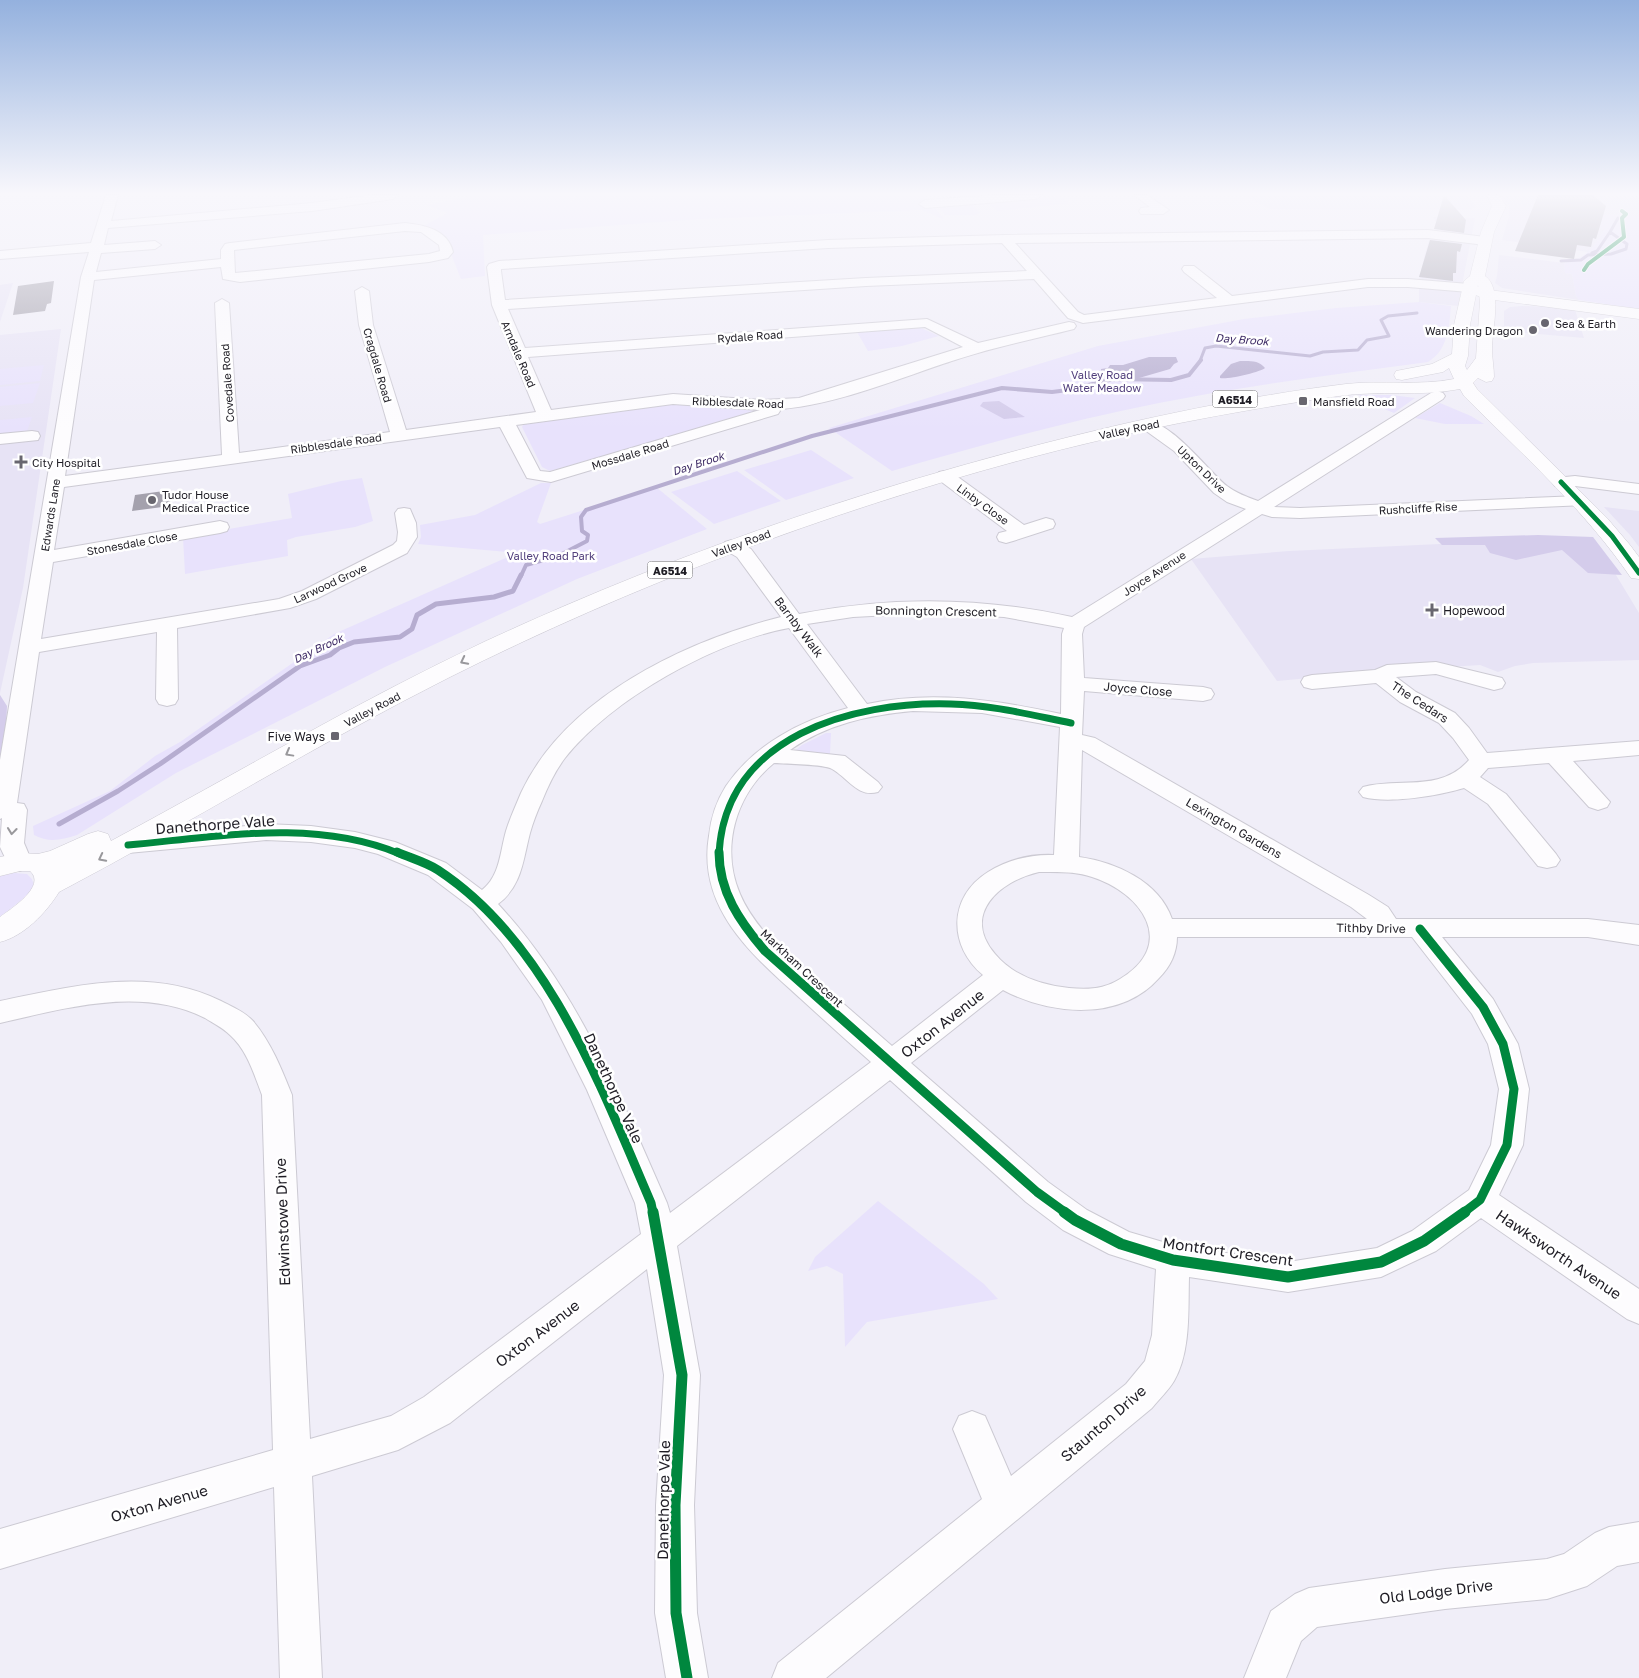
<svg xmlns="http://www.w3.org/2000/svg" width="1639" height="1678" font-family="'Golos Text',sans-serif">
  <rect width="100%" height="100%" fill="#f0eef8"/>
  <!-- built -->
  <path fill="#e7e3f5" d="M1243,195H1467L1476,208L1466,210L1270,209Z
    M1499,195H1602L1605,197H1639V216L1601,215L1605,229L1593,247L1588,252L1502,240L1509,216V206Z
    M1433,217L1475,218L1458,306L1419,302V280L1425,253L1430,238L1441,231Z
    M1499,255L1564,263L1565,273L1572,274L1576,296L1579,300L1502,288L1495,283L1497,276Z
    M13,283L0,322V285Z
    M1522,306L1551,307L1575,310L1584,338L1504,331V311L1510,307Z
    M61,329L23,588L0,693V335Z
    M1604,507L1639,511V547L1630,535Z
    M1593,537L1639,613V660L1533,663L1515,666L1498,672L1480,665L1385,671L1277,681L1191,559L1289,551Z"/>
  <!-- green -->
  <path fill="#e8e2fc" d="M475,195L532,196L534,195H575L572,198L571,203L578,195H615L613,202H615L617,195H652V200H654V195L808,196L924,195L945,220L922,210L701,219L483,235L485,276L461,279L445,239L422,227L447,213L427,205Z
    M1059,196L1071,203L998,211L987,203Z
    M971,204L980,213L975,215H945L937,205Z
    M1601,215L1639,216V309L1579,300L1576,296L1572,274L1565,273L1564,263C1587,258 1593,248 1605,229L1598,228Z
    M1419,302L1451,306C1449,327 1448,350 1428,362C1339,374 1248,385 1159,403C1069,421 980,445 892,471L829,428L1098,346L1244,319L1336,308Z
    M921,328L939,336L902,346L868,351L857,332Z
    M44,365L40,381L0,385V369Z
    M40,383L33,403L0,406V387Z
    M1359,395H1391L1415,398L1394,413L1370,403Z
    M1440,403L1471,416L1484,424H1445L1415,418Z
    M662,405H684L758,411L550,471L542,467L522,427L524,424Z
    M32,417L26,434L0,437V420Z
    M811,450L854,478L786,500L744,470Z
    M737,471L781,501L714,524L671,492Z
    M362,478L373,521L355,527L296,537L287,540L288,556L185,574L183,537L292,518L288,494L341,481Z
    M541,483H551L537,522L540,524L656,487L707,529L577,579L385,667L176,773L77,835C61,840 49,843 34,835L33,826L110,791L155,756L180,742L334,634L517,553L418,544L421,537L420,525L475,515Z
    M826,733H831L830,754L826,756L792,753L802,745Z
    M14,873L27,874L32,879L34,886L29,894L0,917V876Z
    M878,1201L984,1284L998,1299L867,1322L845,1347L843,1274L827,1266L808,1271L815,1257Z"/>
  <!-- forest -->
  <path fill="#d4cceb" d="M999,401L1025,417L1004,419L980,406L983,402Z
    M1538,535L1593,537L1622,575L1588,573L1562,550L1516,560L1490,553L1485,545H1442L1435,538Z
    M0,695L7,706L6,728L0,764Z"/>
  <!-- water -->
  <path fill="#b6add0" d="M1149,357H1176L1178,362L1174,364L1170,369L1139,378H1123L1101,372V369L1108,368L1110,365H1123Z
    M1240,361C1249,361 1259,360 1265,368C1261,372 1227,380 1220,378V376L1231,364Z"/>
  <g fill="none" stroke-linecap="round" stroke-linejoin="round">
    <!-- stream-far2 -->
    <path stroke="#b6add0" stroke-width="3" d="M1592,253L1597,251L1610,232
      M1561,261L1581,260L1588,255L1611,254L1626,249L1627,244L1610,232L1618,218
      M1200,361L1205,348L1216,346L1310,356L1323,352L1358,350L1367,340L1389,336L1381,320L1388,316L1417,313"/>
    <!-- stream-far1 -->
    <path stroke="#b6add0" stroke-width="4" d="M521,576L526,565L558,556L587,541L588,535L582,531L581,517L586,510L812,436L1002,388L1052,392L1068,390L1113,379L1171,380L1189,375L1201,360"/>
    <!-- stream -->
    <path stroke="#b6add0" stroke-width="5" d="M59,824L118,791L160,764L300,666L330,655L339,648L354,642L400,637L412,629L417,615L436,604L494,597L513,591L521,575"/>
  </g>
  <!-- building -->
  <path fill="#a4a1ad" d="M1444,195L1466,220L1464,233L1434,229Z
    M1538,195H1593L1606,206L1596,239L1593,238L1591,247L1577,245L1574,259L1515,251Z
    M1430,240L1462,244L1460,252L1457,251L1456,273H1453V281L1419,277Z
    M54,281L51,303L47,304L45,311L13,315L18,286Z
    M171,490L170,506L132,511L135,495Z"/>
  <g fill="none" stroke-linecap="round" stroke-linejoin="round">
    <defs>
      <path id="minor" d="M106,195H118L111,221L312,203L372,195H399L393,199L312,211L108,228L104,245L155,241L161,245L155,249L101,253L96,272L221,259V250L225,244L230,243L405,223C425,225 448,230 453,252L448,258L429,262L240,282L223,279L221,267L94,280L65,476L222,455L215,303L222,299L229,303L239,453L390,432L359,325L355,291L362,287L369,291L373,325L406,430L536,412L492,305L487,267L489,264L499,261L828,240L1005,235L1428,230L1485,237L1491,241L1485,245L1428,238L1015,243L1078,312L1084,315L1217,298L1184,272L1182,269L1184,266H1194L1232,296L1368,279H1408L1469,284L1476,288L1469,292L1408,287H1368L1083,323L1068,318L1034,279L866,286L508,309L525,348L927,319L978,343L1069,322L1074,323L1076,326L1074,329C1034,339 994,347 955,360C902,377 834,406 779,409L780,411L778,414L551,482L527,478L500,427L64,487L54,550L220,521L227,523L229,527L227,531L220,533L53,562L41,639L279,599L302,591L393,545L397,541L398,532L395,513L398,509L404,508L410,509L416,523L417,537L407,553L316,599L290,608L177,628L178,699L175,704L167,706L159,704L156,699L157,632L39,652L17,803L24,804L27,810L24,843L32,862L28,868L19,871L10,868L0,847L2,818L0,819V760L81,277L89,252L0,259V251L91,243ZM405,231L421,232L439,245L440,251L429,254L235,273L234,250ZM1002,243L1027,271L866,278L505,300L501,271V269L828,248ZM925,327L963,347L799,398L763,400L673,394L551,410L528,357ZM673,404L760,410L550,472L540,471L516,425Z
        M997,195H1042L1036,199L925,208L919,204L925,200Z
        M1134,195H1147L1169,210L1163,214H1141L1139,211L1141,208L1150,207Z
        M1437,391L1443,393L1445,396L1443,399L1274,507L1300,508L1579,496L1585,497L1588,501L1585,505L1300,518L1272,517L1262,514L1084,627L1082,634L1084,678L1203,687L1211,689L1214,694L1211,699L1203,701L1084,691L1082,735L1095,738L1369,895L1388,907L1396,919H1588L1639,925V945L1588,937H1442L1493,999L1518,1044L1529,1089L1523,1145L1499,1195L1639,1289V1324L1627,1319L1481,1218L1436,1251L1381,1277L1288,1292L1189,1277C1188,1310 1191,1352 1174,1381C1168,1391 1159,1399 1152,1408L826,1678H772L778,1663L982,1499L953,1429L959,1416L972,1411L985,1416L1011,1476L1126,1384L1145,1361L1152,1335L1156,1269L1109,1254L1063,1230L1026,1202L890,1080L677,1246L700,1375L694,1505L697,1613L708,1678H666L655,1613L656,1505L664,1375L647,1269L450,1423L398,1450L312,1476L322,1678H280L274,1487L0,1569V1529L273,1450L262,1095C254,1074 247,1050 230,1035C223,1028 213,1023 205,1018C141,986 66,1008 0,1023V1001C73,986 150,966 221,1001C231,1006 245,1012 253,1021C271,1042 282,1070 292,1095L310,1439L391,1416L424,1397L641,1234L635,1203L587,1090L542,1000L501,942L473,909L428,875L378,854L355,848L311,842L266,840L128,853L119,851L115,845L119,839L266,824L311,826L355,832L395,842L446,863L482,890C500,876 500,852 506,831C510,818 516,805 521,793C565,698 685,641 781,617L737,557L725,550L723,546L725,542L732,540L739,542L751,549L799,614C890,596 982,597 1072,617L1246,509L1227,502L1214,493L1174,451L1142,428L1140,425L1142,422C1167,415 1208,471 1227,486C1236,493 1247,497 1258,501L1431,393ZM928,613L1004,617L1064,628L1062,634L1061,714C997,700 932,690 867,704L807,624L853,617ZM789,628L848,708C801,720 754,745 726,786C716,802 711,817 709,836C697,908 752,955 801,999C824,1020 847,1041 871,1062L670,1213L667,1203C621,1098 577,989 498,904C522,886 523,860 530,833C533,822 537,812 542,801C548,786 555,771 565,758C613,698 714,642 789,628ZM913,711L982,713L1060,727L1054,855C1031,854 1007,860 988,872C948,897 948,946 983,975L892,1046L775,944C761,929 748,913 740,894C720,847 736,794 774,763C786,764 824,764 832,769C848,778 858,798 878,792L882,787L878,782L845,756L790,750C827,724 869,715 913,711ZM1082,750L1351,907L1367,919H1172C1159,881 1115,862 1079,857ZM1039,872C1056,872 1075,871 1092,877C1142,893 1178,944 1120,979C1104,989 1088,990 1069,988C1042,985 1013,976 995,954C961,914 1000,881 1039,872ZM1177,937H1412L1472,1014L1488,1044L1499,1089L1491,1145L1469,1190L1412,1231L1377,1248L1288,1262L1173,1245L1129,1232L1087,1210L1048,1182L911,1063L1003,990C1050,1015 1120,1022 1159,978C1170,967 1177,953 1177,937Z
        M32,431L38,432L40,436L38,440L0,444V434Z
        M945,471L951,472L1024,525L1046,518L1053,520L1055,524L1053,528L1013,541L1006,543L999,541L997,537L999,533L1007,531L939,480L936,476L939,472Z
        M1575,476L1639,484V494L1575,486H1555L1552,482L1555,478Z
        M1436,662L1502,678L1505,683L1502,688L1494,690L1436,674L1396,677L1416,692L1455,713L1469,728L1487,753L1639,741V755L1573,761L1610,802L1607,807L1598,810L1589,807L1549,763L1488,768L1480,777L1506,794L1556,854L1560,860L1556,866L1547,868L1538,866L1488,804L1464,788C1437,796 1389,804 1363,797L1359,792L1363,787C1400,777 1440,793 1469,760L1453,738L1439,723L1400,702L1376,683L1312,689L1304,687L1301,682L1304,677L1312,675L1375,670L1387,665Z
        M1639,1522V1562L1617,1566L1587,1586L1547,1599L1445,1609L1317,1627L1301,1641L1286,1678H1244L1271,1611L1295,1594L1309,1588L1445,1569L1547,1559L1564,1554L1595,1533L1609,1527Z"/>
      <path id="major" d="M1469,284L1489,290L1639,309V319L1487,299L1464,291L1462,288L1464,285Z"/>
      <path id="highway" d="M1487,195H1499L1506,206L1494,232L1485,276C1503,288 1492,330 1492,349C1492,358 1494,368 1494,377L1492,381L1486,382L1478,378L1473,383L1477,389L1607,518L1630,545L1639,557V579L1631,578C1585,510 1522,454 1464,396L1460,389C1420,397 1379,390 1339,396C1232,411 1125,432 1021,460C824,513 632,586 450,677C317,744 190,823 59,892C46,913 24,936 0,942V917C11,909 47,886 30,871H20L0,876V857L20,853L38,854L50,851L88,834L98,831L108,834L111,841C236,774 358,701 486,641C689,547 901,476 1119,425C1194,408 1271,393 1346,384C1382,380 1419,386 1454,379L1449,368L1443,372L1402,380L1396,379L1394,375L1396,371L1432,364L1452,354L1454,325L1464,281L1470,276L1481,232L1492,206ZM1478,285L1480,302L1476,358L1467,370L1465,366L1468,356L1470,325Z"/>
    </defs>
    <!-- minor casing -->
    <use href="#minor" stroke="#cccad3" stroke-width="2"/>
    <!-- major casing -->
    <use href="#major" stroke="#cccad3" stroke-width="1"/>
    <!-- highway casing -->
    <use href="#highway" stroke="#cccad3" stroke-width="1"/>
    <!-- minor -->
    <use href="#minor" fill="#fdfcfe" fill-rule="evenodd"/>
    <!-- major -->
    <use href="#major" fill="#fdfcfe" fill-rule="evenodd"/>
    <!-- highway -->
    <use href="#highway" fill="#fdfcfe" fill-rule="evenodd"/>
    <defs>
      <path id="cycleway-far4" d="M1584,270L1588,264L1624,237L1622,218L1626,214L1622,211"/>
      <path id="cycleway-far3" d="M1561,482L1612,536L1639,573"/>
      <path id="cycleway-far2" d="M128,845C217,837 314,818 400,854
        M719,854C725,736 853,701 951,704C992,705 1031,715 1071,723"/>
      <path id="cycleway-far1" d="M397,852C410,858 426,862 438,870C548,942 601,1087 651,1203L653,1213
        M719,852C719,892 740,922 765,951L1037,1192L1066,1213
        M1420,929L1483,1007L1503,1044L1514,1089L1507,1145L1480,1200L1463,1213"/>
      <path id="cycleway" d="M653,1212L682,1375L675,1505L676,1613L687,1678
        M1064,1212L1075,1220L1121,1244L1173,1260L1288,1277L1381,1262L1424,1241L1465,1212"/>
    </defs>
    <!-- cycleway-far4 casing -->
    <use href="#cycleway-far4" stroke="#fff" stroke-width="5.5"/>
    <!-- cycleway-far3 casing -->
    <use href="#cycleway-far3" stroke="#fff" stroke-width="7"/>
    <!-- cycleway-far2 casing -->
    <use href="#cycleway-far2" stroke="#fff" stroke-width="9"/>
    <!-- cycleway-far1 casing -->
    <use href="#cycleway-far1" stroke="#fff" stroke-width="12"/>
    <!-- cycleway casing -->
    <use href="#cycleway" stroke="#fff" stroke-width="14"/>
    <!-- cycleway-far4 -->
    <use href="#cycleway-far4" stroke="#00873e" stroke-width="4"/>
    <!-- cycleway-far3 -->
    <use href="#cycleway-far3" stroke="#00873e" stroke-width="5"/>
    <!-- cycleway-far2 -->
    <use href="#cycleway-far2" stroke="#00873e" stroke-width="7"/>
    <!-- cycleway-far1 -->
    <use href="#cycleway-far1" stroke="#00873e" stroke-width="9"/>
    <!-- cycleway -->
    <use href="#cycleway" stroke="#00873e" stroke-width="11"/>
  </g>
  <!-- one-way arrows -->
  <defs><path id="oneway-chevron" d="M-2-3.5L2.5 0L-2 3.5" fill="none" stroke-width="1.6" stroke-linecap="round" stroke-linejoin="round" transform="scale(1.25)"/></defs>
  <g stroke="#99989c">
    <use href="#oneway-chevron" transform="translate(464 661) rotate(153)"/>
    <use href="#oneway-chevron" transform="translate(289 753) rotate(151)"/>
    <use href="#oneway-chevron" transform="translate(12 831) rotate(96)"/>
    <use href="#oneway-chevron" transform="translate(102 858) rotate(153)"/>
  </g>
  <!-- sky -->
  <linearGradient id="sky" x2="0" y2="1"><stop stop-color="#94b1de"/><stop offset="0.45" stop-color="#f8f7fc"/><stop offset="1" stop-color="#f8f7fc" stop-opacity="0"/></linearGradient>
  <rect width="1639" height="430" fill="url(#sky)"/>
  <!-- markers -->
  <g fill="#68666f" stroke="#fff" stroke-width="2">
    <circle cx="1545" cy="323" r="5"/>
    <circle cx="1533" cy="330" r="5"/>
    <rect x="1298" y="396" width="10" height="10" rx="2.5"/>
    <path d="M18.5 454.5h5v5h5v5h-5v5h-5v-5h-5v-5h5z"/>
    <circle cx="152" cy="500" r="5"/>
    <path d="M1429.5 602.5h5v5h5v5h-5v5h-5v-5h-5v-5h5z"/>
    <rect x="330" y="731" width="10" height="10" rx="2.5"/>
  </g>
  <g text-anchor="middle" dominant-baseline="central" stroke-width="5" stroke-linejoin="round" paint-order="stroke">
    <!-- far-poi labels -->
    <g font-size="11" fill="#1f1d25" stroke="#fff" text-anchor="start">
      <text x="1555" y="323">Sea &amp; Earth</text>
      <text x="1523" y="330" text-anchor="end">Wandering Dragon</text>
      <text x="1313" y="401">Mansfield Road</text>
      <text x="32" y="462">City Hospital</text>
      <text x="162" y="494">Tudor House<tspan x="162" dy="13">Medical Practice</tspan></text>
    </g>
    <!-- far-street labels -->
    <g font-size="11" fill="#1f1d25" stroke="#fff">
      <text transform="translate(750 336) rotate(-4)">Rydale Road</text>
      <text transform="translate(519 354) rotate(67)">Arndale Road</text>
      <text transform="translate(378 365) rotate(74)">Cragdale Road</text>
      <text transform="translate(227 383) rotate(-94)">Covedale Road</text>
      <text transform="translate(738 402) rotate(2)">Ribblesdale Road</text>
      <text transform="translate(1129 429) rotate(-12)">Valley Road</text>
      <text transform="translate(336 443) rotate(-8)">Ribblesdale Road</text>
      <text transform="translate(630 454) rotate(-17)">Mossdale Road</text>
      <text transform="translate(1202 469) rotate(44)">Upton Drive</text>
      <text transform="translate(983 504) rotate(36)">Linby Close</text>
      <text transform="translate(1418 508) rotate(-3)">Rushcliffe Rise</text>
      <text transform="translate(50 515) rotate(-81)">Edwards Lane</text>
      <text transform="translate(132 543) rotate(-10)">Stonesdale Close</text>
      <text transform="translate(741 543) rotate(-20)">Valley Road</text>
      <text transform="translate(1154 573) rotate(-33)">Joyce Avenue</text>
      <text transform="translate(330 583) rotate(-25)">Larwood Grove</text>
      <text transform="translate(372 709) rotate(-28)">Valley Road</text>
    </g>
    <!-- far-water labels -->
    <g font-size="11" font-style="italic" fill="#3e2b65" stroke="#fff">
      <text transform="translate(1242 339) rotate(4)">Day Brook</text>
      <text transform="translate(698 463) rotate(-18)">Day Brook</text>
      <text transform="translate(318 648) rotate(-25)">Day Brook</text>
    </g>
    <!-- far-park labels -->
    <g font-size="11" fill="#52407c" stroke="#fff">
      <text x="1102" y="374">Valley Road<tspan x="1102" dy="13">Water Meadow</tspan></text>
      <text x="551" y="555">Valley Road Park</text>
    </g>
    <!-- shield labels -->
    <g fill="#fff" stroke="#626166" stroke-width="1">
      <rect x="1212.5" y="390.5" width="45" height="17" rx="4"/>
      <rect x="647.5" y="561.5" width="45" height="17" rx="4"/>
    </g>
    <g font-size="11" font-weight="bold" fill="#1f1d25">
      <text x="1235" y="399">A6514</text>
      <text x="670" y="570">A6514</text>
    </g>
    <!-- poi labels -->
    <g font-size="12" fill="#1f1d25" stroke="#fff" text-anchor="start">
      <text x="1443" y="610">Hopewood</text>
      <text x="325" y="736" text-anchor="end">Five Ways</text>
    </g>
    <!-- street labels -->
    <g font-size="12" fill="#1f1d25" stroke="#fff">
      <text transform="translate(936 611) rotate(1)">Bonnington Crescent</text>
      <text transform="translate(799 627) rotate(53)">Barnby Walk</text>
      <text transform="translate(1138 689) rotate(5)">Joyce Close</text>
      <text transform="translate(1420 702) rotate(33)">The Cedars</text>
      <text transform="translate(1234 828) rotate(30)">Lexington Gardens</text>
      <text transform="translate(1371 928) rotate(1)">Tithby Drive</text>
      <text transform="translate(802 968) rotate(43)">Markham Crescent</text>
    </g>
    <!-- near-street labels -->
    <g font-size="15" fill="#1f1d25" stroke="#fff">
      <text transform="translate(215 824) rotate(-4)">Danethorpe Vale</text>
      <text transform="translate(942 1023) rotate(-38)">Oxton Avenue</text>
      <text transform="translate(614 1088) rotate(65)">Danethorpe Vale</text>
      <text transform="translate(282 1222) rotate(-92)">Edwinstowe Drive</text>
      <text transform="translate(1228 1251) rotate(8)">Montfort Crescent</text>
      <text transform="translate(1559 1254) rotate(34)">Hawksworth Avenue</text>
      <text transform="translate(537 1333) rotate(-37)">Oxton Avenue</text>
      <text transform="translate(1103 1423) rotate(-41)">Staunton Drive</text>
      <text transform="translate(663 1500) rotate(-89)">Danethorpe Vale</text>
      <text transform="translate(159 1503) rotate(-16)">Oxton Avenue</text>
      <text transform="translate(1436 1591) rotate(-7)">Old Lodge Drive</text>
    </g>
  </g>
</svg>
